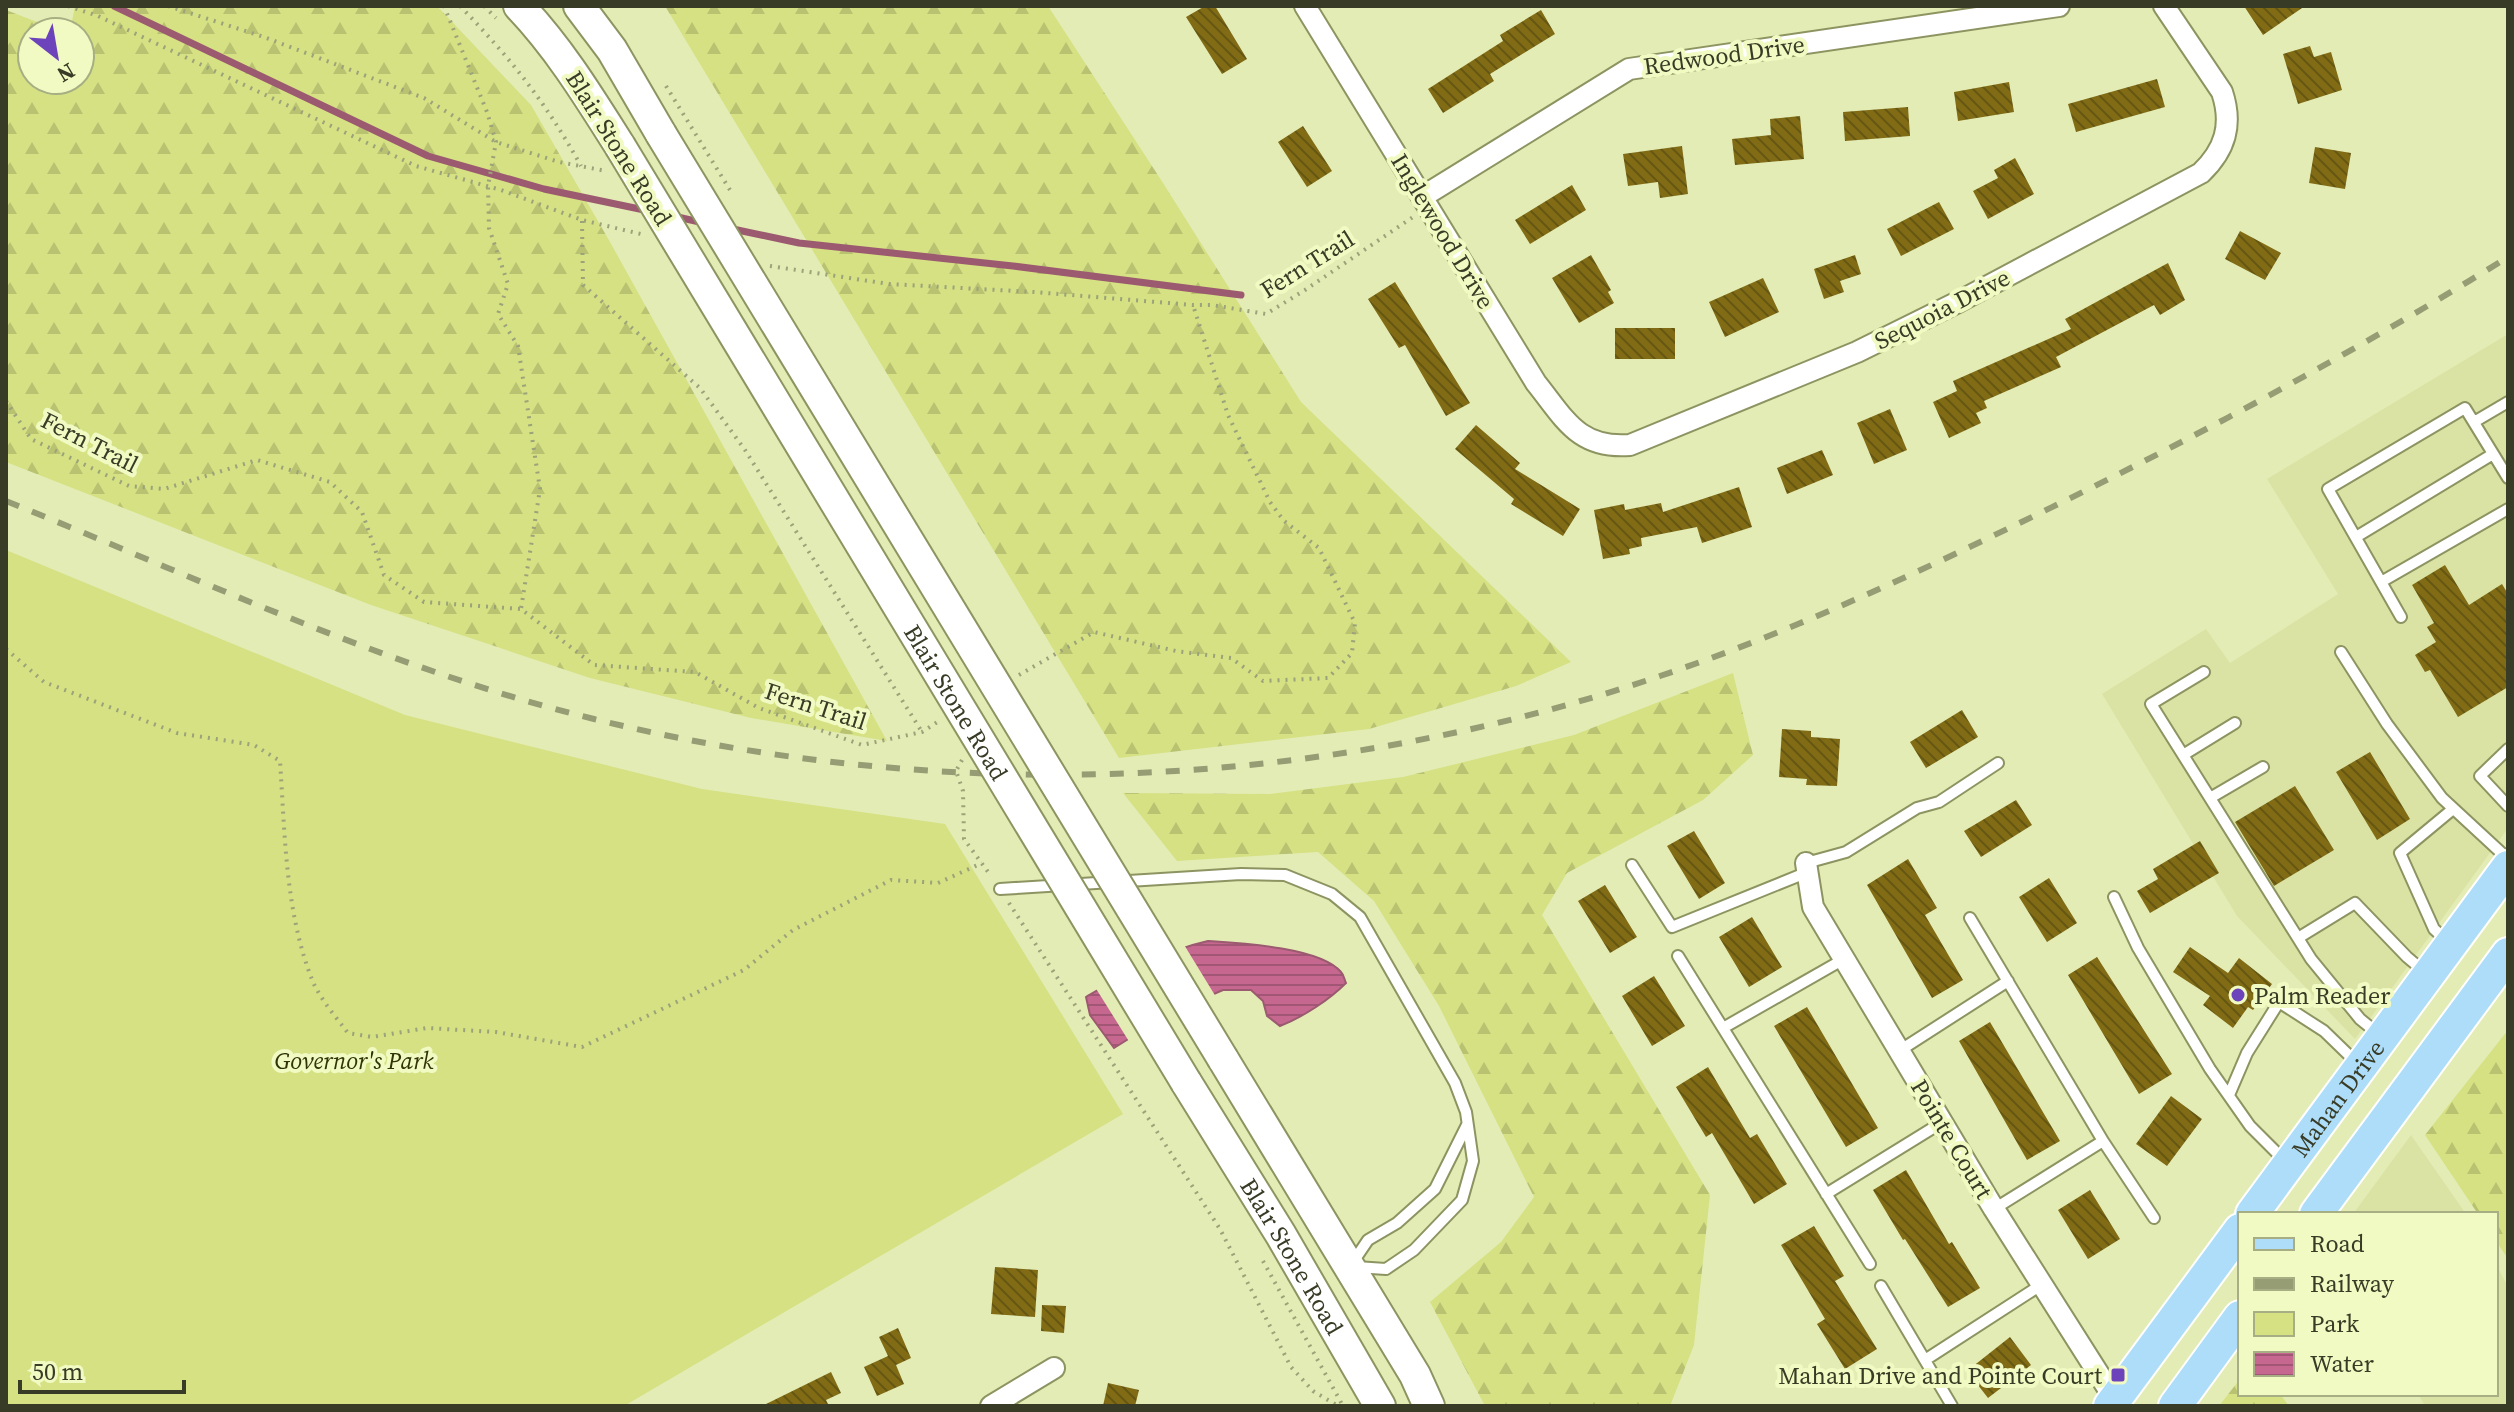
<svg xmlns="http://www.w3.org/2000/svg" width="2514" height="1412" font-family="'Source Serif 4',serif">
  <defs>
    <pattern id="forest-firs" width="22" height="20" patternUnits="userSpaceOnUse" patternTransform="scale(2)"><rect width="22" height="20" fill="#d5e183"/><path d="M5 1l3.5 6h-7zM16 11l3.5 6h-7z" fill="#b8c271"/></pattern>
    <pattern id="water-rules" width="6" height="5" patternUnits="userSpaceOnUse" patternTransform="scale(2)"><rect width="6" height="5" fill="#c5678f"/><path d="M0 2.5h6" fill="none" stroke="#a15675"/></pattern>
    <pattern id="building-back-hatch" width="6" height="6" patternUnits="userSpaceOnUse" patternTransform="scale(2)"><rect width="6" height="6" fill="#816c15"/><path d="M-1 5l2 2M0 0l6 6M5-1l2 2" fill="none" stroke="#655612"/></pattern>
  </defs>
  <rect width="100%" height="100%" fill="#e4ecb5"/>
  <!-- built -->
  <path fill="#dae3a4" d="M2508,334V828L2355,1039L2237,916L2102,694L2206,629L2230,663L2338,594L2267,479Z
    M2411,1135L2466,1214H2353Z
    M2496,1264L2508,1287V1406H2425L2418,1394H2496Z"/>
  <!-- green -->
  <path fill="#d5e183" d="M6,550L405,715L702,789L945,824L1123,1114L624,1406H6Z"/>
  <!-- forest -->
  <path fill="url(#forest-firs)" d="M75,6H437L531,105L610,242L887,741L751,718L590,678L371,605L6,462V10L63,32H32V80H80V32H70Z
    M665,6H1048L1163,183L1301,402L1571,662L1516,686L1369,729L1119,758Z
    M1733,673L1753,755L1703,800L1567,873L1542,915L1710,1195L1694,1345L1670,1406H1485L1430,1302L1501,1242L1534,1197L1439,1006L1374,901L1318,852L1177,861L1123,793L1270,794L1403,777L1574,735Z
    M2508,1030V1259L2496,1241V1214H2478L2425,1135Z
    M2240,1379V1394H2280L2289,1406H2219Z"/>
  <!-- water -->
  <path fill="url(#water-rules)" stroke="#9b5a6f" stroke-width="2" d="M1208,941C1239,943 1320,947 1341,972C1344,975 1344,979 1346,983C1329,1000 1303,1017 1280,1026L1267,1016L1263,1001L1251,990H1223L1170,1013L1114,1048L1090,1015L1086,997C1125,974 1163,951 1208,941Z"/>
  <!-- pier -->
  <path fill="#e4ecb5" d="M1183,943L1216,997L1172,1016L1130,1043L1095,987L1138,961Z"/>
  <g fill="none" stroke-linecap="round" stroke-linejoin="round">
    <!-- stream -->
    <path stroke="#9b5a6f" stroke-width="7" d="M114,6L428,156L544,189L649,211
      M673,216L704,223
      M728,228L799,243L1013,266L1241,295"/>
  </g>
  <!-- building -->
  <path fill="url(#building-back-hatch)" d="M1205,6H1215L1247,59L1222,74L1186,17Z
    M2244,6H2305L2263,35Z
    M1541,10L1555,34L1490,74L1494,81L1443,113L1428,89L1503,41L1500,35Z
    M2310,46L2314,57L2331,52L2342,90L2298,104L2283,54Z
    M2157,79L2165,107L2076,132L2068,104Z
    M2009,82L2014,112L1958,121L1954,92Z
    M1908,107L1910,136L1845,141L1843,112Z
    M1800,116L1804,159L1735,165L1732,139L1771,135L1770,119Z
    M1303,126L1332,171L1307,187L1278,142Z
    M1682,146L1688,194L1660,198L1658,182L1628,186L1623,154Z
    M2315,147L2351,153L2345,189L2309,183Z
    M2015,158L2034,194L1988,219L1973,191L1998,178L1994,170Z
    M1572,185L1586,210L1530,244L1515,220Z
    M1939,202L1954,229L1901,256L1887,229Z
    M2240,231L2281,253L2265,280L2225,259Z
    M1591,255L1611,290L1608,292L1614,303L1579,323L1552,278Z
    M1855,255L1861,274L1840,281L1844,292L1824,299L1814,269Z
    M2168,263L2185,300L2160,315L2154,305L2056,357L2061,367L1984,401L1987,408L1976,413L1981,423L1949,438L1933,402L1957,391L1953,381L2071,329L2065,319Z
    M1763,278L1779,312L1725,337L1709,302Z
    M1395,282L1470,403L1446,416L1405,345L1399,348L1368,299Z
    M1615,328H1675V359H1615Z
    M1890,409L1907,450L1874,464L1857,423Z
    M1476,425L1520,463L1515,469L1580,509L1563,536L1511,504L1514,499L1455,449Z
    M1822,450L1833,475L1787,494L1777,468Z
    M1739,487L1752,527L1702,543L1697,527L1641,538L1642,546L1629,549L1630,554L1603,559L1594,510L1624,504L1625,510L1661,503L1663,512Z
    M2445,565L2469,605L2502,584L2508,594V687L2458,717L2430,670L2425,672L2415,655L2436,642L2427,627L2434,623L2412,585Z
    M1962,710L1978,737L1926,768L1910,742Z
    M1782,729L1811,731V737L1840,739L1837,786L1806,785L1807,779L1779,777Z
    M2370,752L2410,819L2377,840L2336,772Z
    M2295,786L2334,850L2274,886L2235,822Z
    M2016,800L2032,825L1981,857L1964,831Z
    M1694,831L1725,883L1699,899L1667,846Z
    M2200,841L2219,873L2150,913L2137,891L2158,879L2153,869Z
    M1908,859L1937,908L1925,915L1963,980L1932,998L1867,885Z
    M2049,878L2077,923L2047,942L2019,897Z
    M1605,885L1637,937L1610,953L1578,901Z
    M1752,917L1782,967L1749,987L1719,937Z
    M2190,947L2228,973L2239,958L2272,984L2253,1010L2248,1007L2233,1028L2203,1005L2210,996L2173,972Z
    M2097,957L2172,1074L2139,1094L2068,975Z
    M1654,976L1685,1026L1652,1046L1622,996Z
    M1807,1007L1878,1128L1846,1147L1774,1026Z
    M1990,1022L2060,1141L2027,1160L1959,1041Z
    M1708,1067L1750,1138L1757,1134L1787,1184L1754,1204L1712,1133L1706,1137L1676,1087Z
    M2171,1096L2202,1119L2167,1166L2136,1144Z
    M1906,1170L1949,1244L1952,1242L1980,1288L1948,1307L1905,1239L1903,1240L1873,1190Z
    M2090,1190L2120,1239L2088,1259L2058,1210Z
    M1814,1226L1844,1276L1835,1281L1877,1349L1845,1369L1817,1324L1825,1319L1781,1245Z
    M995,1267L1038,1270L1035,1317L991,1314Z
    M1042,1305L1066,1306L1064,1333L1041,1331Z
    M898,1328L911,1358L896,1365L904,1384L877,1396L864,1367L888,1356L879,1337Z
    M2010,1337L2031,1365L1988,1398L1967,1371Z
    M831,1372L841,1393L826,1400L829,1406H762Z
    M1108,1383L1139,1390L1135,1406H1103Z"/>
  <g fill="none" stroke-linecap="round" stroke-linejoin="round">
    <defs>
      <path id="lane" d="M2474,422L2508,402
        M2356,537L2493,454
        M2381,582L2508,509
        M2401,617L2328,489L2465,408L2508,478
        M2341,652L2387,724L2442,798L2508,859
        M2204,672L2151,704L2311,959L2360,1019L2381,1036
        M2508,749L2480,776L2508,806
        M2183,755L2235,723
        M2210,798L2263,767
        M1806,863L1846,852L1917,808L1939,802L1998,763
        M1632,865L1672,927L1808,872
        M1000,889L1241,874L1285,875L1332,894L1360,917L1455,1083L1466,1112L1473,1161L1462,1200L1414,1250L1386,1269L1356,1267
        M2114,897L2138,948L2210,1069L2250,1126L2286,1162
        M1970,918L2103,1141L2154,1218
        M2298,938L2355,903L2407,957L2426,973
        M2447,941L2434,929L2400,853L2453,809
        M1678,956L1870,1264
        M1723,1028L1844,959
        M1899,1051L2008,981
        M2229,1095L2247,1053L2279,1002L2324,1031L2357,1063
        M1826,1194L1941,1123
        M1994,1209L2103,1141
        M1351,1265L1368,1240L1397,1223L1435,1189L1467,1125
        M1881,1286L1952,1406
        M1925,1360L2041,1285"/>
      <path id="street" d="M1305,6L1536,383C1565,419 1578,449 1630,445L1857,352L1960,301L2201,173C2225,150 2233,125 2222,92L2164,6
        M1422,197L1629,69L2059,6
        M1806,863L1813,907L1994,1209L2119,1406
        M991,1406L1054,1368"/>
      <g id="secondary">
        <path d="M519,6C559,48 589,97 620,146"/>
        <path d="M579,6L612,50L661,134"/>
        <path d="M1223,1059L1415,1375L1429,1406"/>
        <path id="s1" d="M1186,1082L1281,1235L1380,1406"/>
      </g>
      <g id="primary">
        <path id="s2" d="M2252,1214L2508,867"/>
        <path d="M2316,1214L2508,954"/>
        <path d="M2110,1406L2240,1230"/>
        <path d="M2175,1406L2240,1317"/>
      </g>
    </defs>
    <!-- lane casing -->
    <use href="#lane" stroke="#8d9461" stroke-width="14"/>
    <!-- street casing -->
    <use href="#street" stroke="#8d9461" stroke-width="24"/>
    <!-- secondary casing -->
    <use href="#secondary" stroke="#8d9461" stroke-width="34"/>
    <!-- primary casing -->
    <use href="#primary" stroke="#fff" stroke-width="36"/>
    <!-- path -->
    <path stroke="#9ca279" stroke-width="4" stroke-dasharray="2 6" stroke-linecap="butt" d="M68,6L98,16L416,166L501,190L582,220L645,235
      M168,6L264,37L424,98L496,142L559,162L606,171
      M444,6L487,112L496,142L488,186L489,228L508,284L498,314L518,346L540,489L521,609
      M460,6C511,59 545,101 581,166
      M484,6L496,18
      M666,86L730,190
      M582,221L583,285L700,388L745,450L922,732
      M770,266L889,284L1034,292L1193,305H1212L1266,314L1305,290L1413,217
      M6,401L31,439L129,486L164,489L257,460L330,482L362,512L384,575L424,602L521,609L594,665L695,672L759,708L862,745L922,732L939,721
      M6,649L44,682L177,733L254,745L280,761C285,833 285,913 313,982C321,1000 336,1017 348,1033L372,1037L427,1028L496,1032L582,1047L744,970L793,930L891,880L938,883L982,863
      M1019,675L1094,632L1176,651L1231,658L1263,681L1328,678L1352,653L1355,623L1319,548L1284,521L1270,502L1228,415L1193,305
      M962,760L956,771L963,791L964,839L991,876
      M1009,903L1220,1229L1291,1367L1313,1391L1338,1406
      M1263,1261L1343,1406"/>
    <!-- lane -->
    <use href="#lane" stroke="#fff" stroke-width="10"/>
    <!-- street -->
    <use href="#street" stroke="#fff" stroke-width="20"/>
    <!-- secondary -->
    <use href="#secondary" stroke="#fff" stroke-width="30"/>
    <!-- primary -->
    <use href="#primary" stroke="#adddf9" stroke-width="32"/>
    <!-- rail -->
    <path stroke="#969c74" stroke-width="6" stroke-dasharray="14 14" stroke-linecap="butt" d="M6,501C200,579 390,669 594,719C942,805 1320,792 1660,676C1791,632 1915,574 2040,513C2200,435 2357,351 2508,257"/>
    <defs>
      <g id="secondary-bridge">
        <path d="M661,134L1223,1059"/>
        <path id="s3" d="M620,146L1186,1082"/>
      </g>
    </defs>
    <!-- secondary-bridge casing -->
    <use href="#secondary-bridge" stroke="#8d9461" stroke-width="34" stroke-linecap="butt"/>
    <!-- secondary-bridge -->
    <use href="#secondary-bridge" stroke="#fff" stroke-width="30"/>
  </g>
  <!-- markers -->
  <g fill="#6c43bb" stroke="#f1fac2" stroke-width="3">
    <circle cx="2238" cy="995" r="8"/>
    <rect x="2110" y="1367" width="16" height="16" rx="4"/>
  </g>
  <g text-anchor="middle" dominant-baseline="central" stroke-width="8" stroke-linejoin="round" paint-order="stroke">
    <!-- street labels -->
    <g font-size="24" fill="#383b25" stroke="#f1fac2">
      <text transform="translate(1724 55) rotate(-8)">Redwood Drive</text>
      <text transform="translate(619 148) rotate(58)">Blair Stone Road</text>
      <text transform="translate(1443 231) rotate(59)">Inglewood Drive</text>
      <text transform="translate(1307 264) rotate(-32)">Fern Trail</text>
      <text transform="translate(1942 309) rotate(-27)">Sequoia Drive</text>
      <text transform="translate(90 442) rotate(27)">Fern Trail</text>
      <text stroke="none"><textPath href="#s3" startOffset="650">Blair Stone Road</textPath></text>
      <text transform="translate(816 706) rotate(18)">Fern Trail</text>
      <text stroke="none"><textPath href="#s2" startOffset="144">Mahan Drive</textPath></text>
      <text transform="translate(1952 1139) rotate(59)">Pointe Court</text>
      <text stroke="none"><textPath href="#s1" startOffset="204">Blair Stone Road</textPath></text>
    </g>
    <!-- poi labels -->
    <g font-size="24" fill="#383b25" stroke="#f1fac2" text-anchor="start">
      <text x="2254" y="995">Palm Reader</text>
      <text x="2102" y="1375" text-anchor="end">Mahan Drive and Pointe Court</text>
    </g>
    <!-- park labels -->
    <g font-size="24" font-style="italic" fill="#303407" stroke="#f1fac2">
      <text x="354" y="1060">Governor's Park</text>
    </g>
  </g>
  <!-- border -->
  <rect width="2514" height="1412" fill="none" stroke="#383b25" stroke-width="16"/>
  <!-- legend -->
  <rect x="2238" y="1212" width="260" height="184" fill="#f1fac2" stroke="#a7ae83" stroke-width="2"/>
  <rect x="2254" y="1238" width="40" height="12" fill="#adddf9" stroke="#a7ae83" stroke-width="2"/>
  <text x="2310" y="1252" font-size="24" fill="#383b25">Road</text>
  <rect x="2254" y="1278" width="40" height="12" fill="#969c74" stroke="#a7ae83" stroke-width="2"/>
  <text x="2310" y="1292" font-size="24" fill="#383b25">Railway</text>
  <rect x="2254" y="1312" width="40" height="24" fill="#d5e183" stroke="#a7ae83" stroke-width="2"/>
  <text x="2310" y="1332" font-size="24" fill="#383b25">Park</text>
  <rect x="2254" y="1352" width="40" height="24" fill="url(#water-rules)" stroke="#a7ae83" stroke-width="2"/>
  <text x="2310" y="1372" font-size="24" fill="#383b25">Water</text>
  <!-- north arrow -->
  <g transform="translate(56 56) rotate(149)"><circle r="38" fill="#f1fac2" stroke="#a7ae83" stroke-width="2"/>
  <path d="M0-6L14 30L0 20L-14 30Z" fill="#6c43bb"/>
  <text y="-12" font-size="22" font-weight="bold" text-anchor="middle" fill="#383b25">N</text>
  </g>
  <!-- scale -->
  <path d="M20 1380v12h164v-12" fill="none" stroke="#383b25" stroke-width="4"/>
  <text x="32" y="1380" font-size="24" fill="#383b25" stroke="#f1fac2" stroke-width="6" paint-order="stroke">50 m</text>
</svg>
